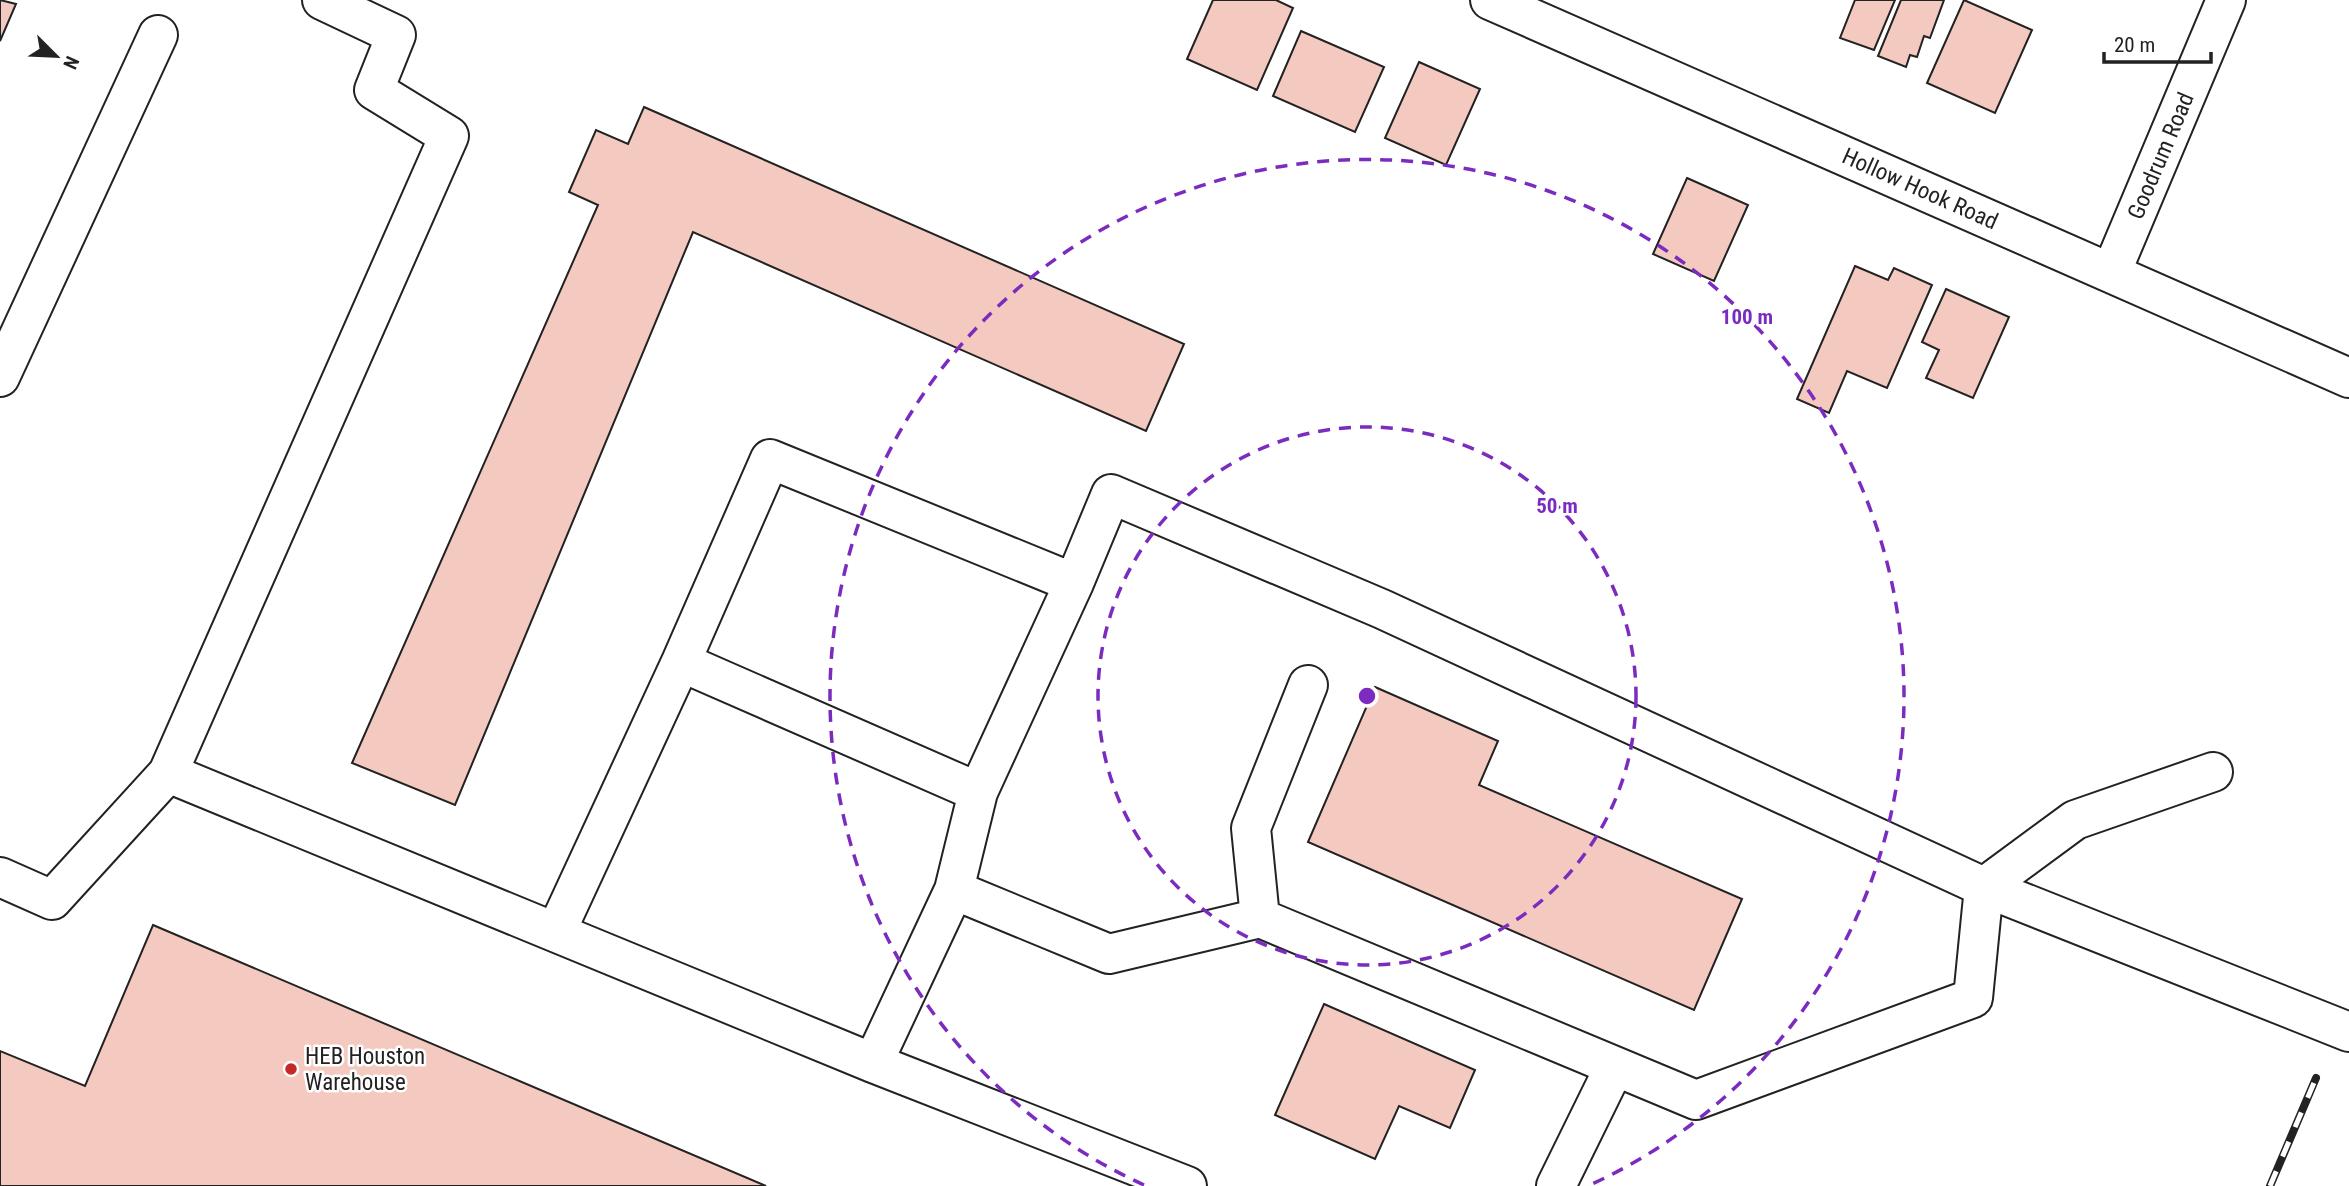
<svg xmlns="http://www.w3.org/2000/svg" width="2349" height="1186" font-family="'Roboto Condensed',sans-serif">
  <rect width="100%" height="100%" fill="#fff"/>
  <!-- building -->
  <path fill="#f3c9c0" stroke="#222" stroke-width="2" d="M0,0L16,4L0,41Z
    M1213,0H1276L1293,8L1257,90L1187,59Z
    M1855,0H1895L1874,50L1840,38Z
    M1901,0H1944L1930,38L1924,36L1917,57L1910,55L1906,67L1878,56Z
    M1964,0L2032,30L1995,113L1927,83Z
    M1301,31L1384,67L1355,132L1273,96Z
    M1419,62L1480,89L1446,165L1385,138Z
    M644,107L1184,344L1146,431L693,232L455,805L352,763L598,205L569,192L596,130L628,144Z
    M1687,178L1748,205L1714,281L1653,254Z
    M1855,266L1888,280L1894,268L1932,285L1887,388L1847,371L1829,413L1797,399Z
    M1946,289L2009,317L1973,398L1926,378L1939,350L1922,342Z
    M1375,687L1498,741L1479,785L1742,899L1694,1010L1308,842Z
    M153,925L766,1186H0V1051L85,1086Z
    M1324,1004L1475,1070L1450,1128L1399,1106L1375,1159L1275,1115Z"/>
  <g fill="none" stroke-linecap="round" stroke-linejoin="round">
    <defs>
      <path id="minor" d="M322,0L396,35L374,90L449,136L168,773L873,1063L1187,1186
        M1490,0L2349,378
        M2111,273L2226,0
        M0,377L158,35
        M681,662L978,792
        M2213,772L2075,820L1984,887L2349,1032
        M0,877L52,900L168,773
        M954,890L1109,954L1260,918L1696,1100L1973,998L1984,887L1382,609L1111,494L1074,583
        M1260,918L1251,828L1308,685
        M556,932L681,662L770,459L1074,583L978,792L954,890L873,1063
        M1556,1186L1614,1068"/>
    </defs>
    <!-- minor casing -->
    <use href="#minor" stroke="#222" stroke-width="42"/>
    <!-- minor -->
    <use href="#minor" stroke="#fff" stroke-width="38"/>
    <defs>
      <path id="rail" d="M2270,1186L2316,1078"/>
    </defs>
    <!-- rail casing -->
    <use href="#rail" stroke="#222" stroke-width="8"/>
    <!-- rail -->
    <use href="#rail" stroke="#fff" stroke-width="5" stroke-dasharray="16" stroke-linecap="butt"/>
  </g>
  <!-- distance rings -->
  <g fill="none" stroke="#7b2cbf" stroke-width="3.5" stroke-dasharray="12 9">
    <circle cx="1367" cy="696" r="269"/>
    <path d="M1144 1185A537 537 0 1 1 1590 1185"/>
  </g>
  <!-- markers -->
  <circle fill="#c62828" stroke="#fff" stroke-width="2.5" cx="291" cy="1069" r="7"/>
  <g text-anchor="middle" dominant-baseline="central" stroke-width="5" stroke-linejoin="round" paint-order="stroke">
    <!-- street labels -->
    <g font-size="23" fill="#222" stroke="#fff">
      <text transform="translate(2161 156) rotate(-67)">Goodrum Road</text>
      <text transform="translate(1920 189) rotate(24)">Hollow Hook Road</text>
    </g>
    <!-- poi labels -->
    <g font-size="23" fill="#222" stroke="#fff" text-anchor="start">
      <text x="305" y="1056">HEB Houston<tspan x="305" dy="26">Warehouse</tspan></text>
    </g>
  </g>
  <circle cx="1367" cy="696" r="10" fill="#7b2cbf" stroke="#fff" stroke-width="3.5"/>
  <g font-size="21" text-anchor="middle" font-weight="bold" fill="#7b2cbf" stroke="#fff" stroke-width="5" stroke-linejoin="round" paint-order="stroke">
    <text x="1747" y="324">100 m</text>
    <text x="1557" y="513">50 m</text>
  </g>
  <!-- north arrow -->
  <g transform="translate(56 56) rotate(114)" stroke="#ffffff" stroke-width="5" paint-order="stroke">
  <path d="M0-5L12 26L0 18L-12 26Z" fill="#222222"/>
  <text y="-10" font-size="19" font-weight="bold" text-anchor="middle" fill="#222222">N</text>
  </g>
  <!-- scale -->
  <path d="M2104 52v10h107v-10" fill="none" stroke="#222222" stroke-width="3.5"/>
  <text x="2114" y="52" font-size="21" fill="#222222" stroke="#ffffff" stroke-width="5" paint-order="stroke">20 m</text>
</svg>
